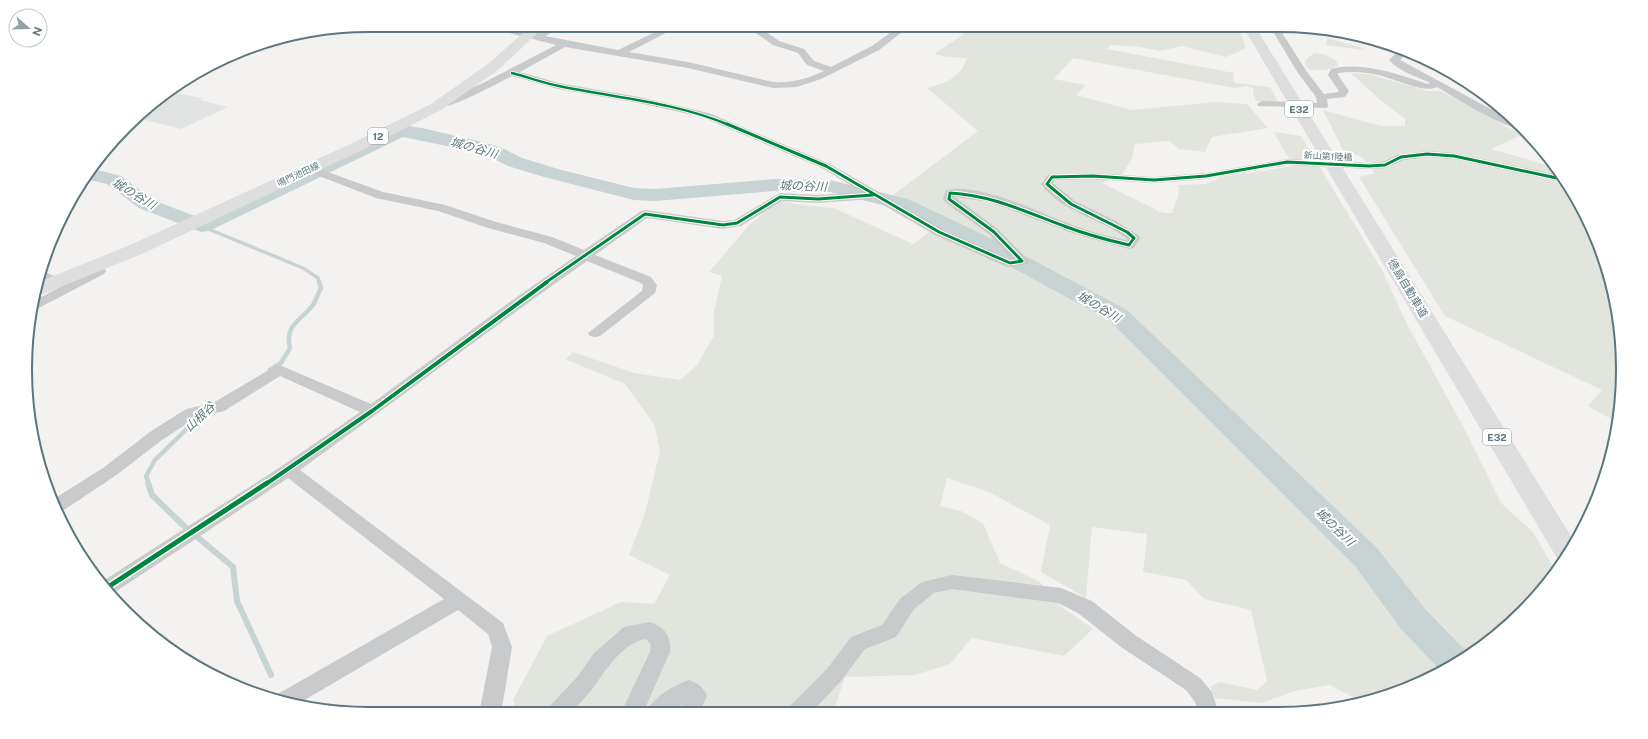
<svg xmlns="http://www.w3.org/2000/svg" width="1648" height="739" font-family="'Public Sans','Noto Sans JP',sans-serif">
  <rect width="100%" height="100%" fill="#f3f2f0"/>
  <!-- built -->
  <path fill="#e2e4e3" d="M169,92L203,98L200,100L228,107L181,129L137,118L143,110Z"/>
  <!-- green -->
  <path fill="#e2e5dd" d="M977,25H1145L1172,28L1182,25H1236L1238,27L1246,48L1226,57L1182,46L1160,51L1140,47L1111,45L1107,49L1234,73L1233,81L1236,83L1270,87L1278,102L1256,101L1253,94V88L1247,86L1234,88L1073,58L1054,79L1086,85L1076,95L1132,110L1216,102L1247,104L1268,128L1212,137L1205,152L1179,149L1169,141L1135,144L1132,158L1122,175L1102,183L1163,213H1172L1178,197L1179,185L1206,184L1221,177L1293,166L1274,132L1301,136L1382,270L1406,322L1465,430L1501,503L1533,532L1556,572L1552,579L1488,643L1411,688L1360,701L1330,685L1294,691L1262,703L1215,698L1210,687L1220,682L1257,690L1267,681L1251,610L1204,599L1186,580L1143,572L1147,534L1092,527L1086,598L1041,572L1050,525L989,492L947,478L940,506L961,511L983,523L1000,563L1040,582L1059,605L1093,629L1064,656L972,638L950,664L915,675L845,677L833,713L517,714L513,700L547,636L621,602L654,604L670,575L629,555L645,513L660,451L654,424L625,384L565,359L573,352L634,373L680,380L697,365L714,336V312L722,276L709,272L750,224L779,201L803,205L834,208L913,244L943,222L893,195L978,131L927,88C945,84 961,77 967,58L947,57L934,54L961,36L969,27Z
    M1302,27L1345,32L1382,43L1387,51C1374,48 1364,42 1351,38C1339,34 1318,34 1304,31Z
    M1327,38L1363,48V50L1326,45Z
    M1315,53L1323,54L1336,60L1338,66C1327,71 1319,71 1308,69L1305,62L1309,57Z
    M1351,73L1368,74L1428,91H1441L1522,135L1491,149L1557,168L1565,178L1597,237L1616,302L1623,369L1618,423L1588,406L1602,390L1445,316L1359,177L1375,173L1362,157L1343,150L1323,110L1381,126H1405V119L1378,98Z"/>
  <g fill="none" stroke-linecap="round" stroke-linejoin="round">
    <!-- stream-far2 -->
    <path stroke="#c8d4d4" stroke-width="3.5" d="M201,226L303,268L318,278L320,283"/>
    <!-- stream-far1 -->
    <path stroke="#c8d4d4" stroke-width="4.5" d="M270,370L281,363L290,348C284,325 301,321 313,305C316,300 318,294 321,288L319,282
      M149,484L146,476L155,460L202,414"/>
    <!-- stream -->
    <path stroke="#c8d4d4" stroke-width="6" d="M148,483L152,495L183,525L233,567L237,601L271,675"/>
    <!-- river -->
    <path fill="#c8d4d4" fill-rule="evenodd" d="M401,125L422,128L482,142L500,147L522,158L558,169L634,188L655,189L775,179L830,180L908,199L1003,244L1127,310L1377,548L1425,609L1469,654L1440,670L1401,629L1355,566L1109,320L987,254L894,208L830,192L775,191L655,201L634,200L544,177L508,166L486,155L471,151L403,137L209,231L201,232L139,208L107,184L86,179L94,169L121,176L153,200L200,218L394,127Z"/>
    <!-- minor -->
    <path fill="#c8cacb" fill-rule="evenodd" d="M485,25H500L535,34L555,25H566L545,36L618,50L670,25H681L629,52L688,62L773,82C792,83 807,79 824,71L807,65L798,53L773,45L753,31L741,25H753L759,27L779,41L804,49L814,61L831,67L872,46L901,25H911L879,50L821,79L797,87L773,88L688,68L565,47L520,72L559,83L639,97L709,113L830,164L943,229L1011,259L990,235L945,202L943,199L946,190C979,182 1038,212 1070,224C1088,231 1107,236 1126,240L1127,239C1101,218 1062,213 1041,184L1048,175L1093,173L1154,177L1206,173L1287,159L1369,163L1383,162L1397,155L1427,151L1454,153L1563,176L1568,183L1454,159L1427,157L1404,160L1385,168L1369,169L1287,165L1206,179L1154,183L1093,179L1055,180L1053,183L1075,201L1116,221L1138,235L1140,238L1134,248L1129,249L1075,234L990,202L955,197L998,229L1029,261L1027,264L1010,267L1005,266L935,235L873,199L818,203L782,201L741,226L723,229L647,218L595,255L651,277L657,285L655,293L600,336L595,337L590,336L588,333L642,291L643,285L641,283L587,261C490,329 396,401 300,470L503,623L512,647L501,714H479L492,647L488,634L458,610L296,705L274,699L276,695L444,599L288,478L115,592L113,593L103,581L282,466L360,412L280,376L224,411L197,417L162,440L115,476L61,512L58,513L52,500L103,468L150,432L186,409L213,403L274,367L279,365L284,367L371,404L511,301L576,256L544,243L488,228L438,211L376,198L306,171L304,169L306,167H314L383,192L445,205L496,222L552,237L584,250L641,211L645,210L723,221L734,220L780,193L818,195L862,192L822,168L702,117L639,103L558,89L512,76C499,83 447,111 434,108L433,106L434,104L483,83L556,45L486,27Z
      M1269,25H1277L1307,72L1324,94L1338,92L1339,91L1328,75L1331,69C1364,61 1396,74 1428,84L1430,83C1417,76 1399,72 1389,60L1396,53V50L1393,48L1394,46L1406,50V54L1400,60L1489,108L1515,120L1524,129C1507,131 1454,97 1437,87C1424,94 1393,78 1378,75C1365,72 1352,71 1338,73V75L1349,91L1345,97L1327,99L1328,106L1327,108L1258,106L1257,104L1262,101L1317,103L1316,97L1298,73Z
      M93,264L104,268L106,271L104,274L31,312L32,302L62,286H52L40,279L43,271L62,280L64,283L62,286L89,271L86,268L88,265Z
      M952,575L1061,588L1092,601L1135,635L1200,678L1212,692L1218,711H1198L1195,702L1186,690L1121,647L1078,613L1058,603L952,589L934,593L914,609L896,637L865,649L841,681L811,713H787L790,706L827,669L851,637L882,625L900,599L922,582Z
      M650,622C665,627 671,636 670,652L643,713H621L650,652L651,644L646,639C622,643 606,670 593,688C586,697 578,705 570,713H547L550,706L578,676L594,653L624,627Z
      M689,680C698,683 703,687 707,696L699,713H677L682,704L671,713H646C653,697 673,686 689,680Z"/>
    <!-- primary -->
    <path fill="#dedede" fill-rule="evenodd" d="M532,25H546L498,70L441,110L358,152L144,253L43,294L34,296L39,282L130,245L346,146L431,104L488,64Z"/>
    <!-- motorway -->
    <path fill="#dedede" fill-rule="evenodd" d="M1242,25H1254L1574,541L1562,562L1558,560Z"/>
    <defs>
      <path id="cycleway-far3" d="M512,73C528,77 543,83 559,86C616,98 675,102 729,125"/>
      <path id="cycleway-far2" d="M727,124L826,166L939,232L1010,263L1022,261L994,232L949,199L950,193C991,195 1026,212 1064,226C1085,234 1107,240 1129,245L1134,238L1127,232L1071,204L1047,184L1052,177L1093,176L1154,180L1206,176L1287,162L1369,166L1385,165L1401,157L1427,154L1454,156L1566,180
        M545,283L645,214L723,225L737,223L780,197L818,199L873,195"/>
      <path id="cycleway-far1" d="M266,484L372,411L547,282"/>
      <path id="cycleway" d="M108,587L267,483"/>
    </defs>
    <!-- cycleway-far3 casing -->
    <use href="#cycleway-far3" stroke="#fff" stroke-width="4"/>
    <!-- cycleway-far2 casing -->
    <use href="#cycleway-far2" stroke="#fff" stroke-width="5"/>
    <!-- cycleway-far1 casing -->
    <use href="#cycleway-far1" stroke="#fff" stroke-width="6"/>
    <!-- cycleway casing -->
    <use href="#cycleway" stroke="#fff" stroke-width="8"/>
    <!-- cycleway-far3 -->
    <use href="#cycleway-far3" stroke="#00873e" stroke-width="2.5"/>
    <!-- cycleway-far2 -->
    <use href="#cycleway-far2" stroke="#00873e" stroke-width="3"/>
    <!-- cycleway-far1 -->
    <use href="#cycleway-far1" stroke="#00873e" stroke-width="4"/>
    <!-- cycleway -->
    <use href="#cycleway" stroke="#00873e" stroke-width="5"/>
  </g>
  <g text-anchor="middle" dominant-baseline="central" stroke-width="4" stroke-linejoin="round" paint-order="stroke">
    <!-- far-street labels -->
    <g font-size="9" fill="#5c777d" stroke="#fff">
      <text transform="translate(1328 156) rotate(3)">新山第1陸橋</text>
      <text transform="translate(298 174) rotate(-25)">鳴門池田線</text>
    </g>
    <!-- shield labels -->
    <g fill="#fff" stroke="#8da0a4" stroke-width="1">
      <rect x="1285" y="101" width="28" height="16" rx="3"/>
      <rect x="368" y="128" width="20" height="16" rx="3"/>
      <rect x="1483" y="429" width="28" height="16" rx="3"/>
    </g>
    <g font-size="10" font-weight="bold" fill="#5c777d">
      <text x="1299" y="109">E32</text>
      <text x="378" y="136">12</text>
      <text x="1497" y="437">E32</text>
    </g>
    <!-- street labels -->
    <g font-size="11" fill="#5c777d" stroke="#fff">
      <text transform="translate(1408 288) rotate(59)">徳島自動車道</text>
    </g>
    <!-- water labels -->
    <g font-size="12" font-style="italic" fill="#57787a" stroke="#fff">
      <text transform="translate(474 148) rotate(16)">城の谷川</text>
      <text transform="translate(803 186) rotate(2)">城の谷川</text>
      <text transform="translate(134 194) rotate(31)">城の谷川</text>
      <text transform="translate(1099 307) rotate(31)">城の谷川</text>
      <text transform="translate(200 417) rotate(-43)">山根谷</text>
      <text transform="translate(1335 527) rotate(44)">城の谷川</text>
    </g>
  </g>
  <!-- crop -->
  <path d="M0 0H1648V739H0ZM369 32H1279A337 337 0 0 1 1616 369V370A337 337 0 0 1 1279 707H369A337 337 0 0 1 32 370V369A337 337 0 0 1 369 32Z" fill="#fff" fill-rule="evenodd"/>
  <path fill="none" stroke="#5c777d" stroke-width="2" d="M369 32H1279A337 337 0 0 1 1616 369V370A337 337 0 0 1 1279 707H369A337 337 0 0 1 32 370V369A337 337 0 0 1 369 32Z"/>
  <!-- north arrow -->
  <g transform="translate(28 28) rotate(110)"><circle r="19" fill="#ffffff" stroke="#bec9cb"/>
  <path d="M0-3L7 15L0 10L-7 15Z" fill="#91a2a5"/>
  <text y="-6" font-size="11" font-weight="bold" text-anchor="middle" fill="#5c777d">N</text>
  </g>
</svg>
